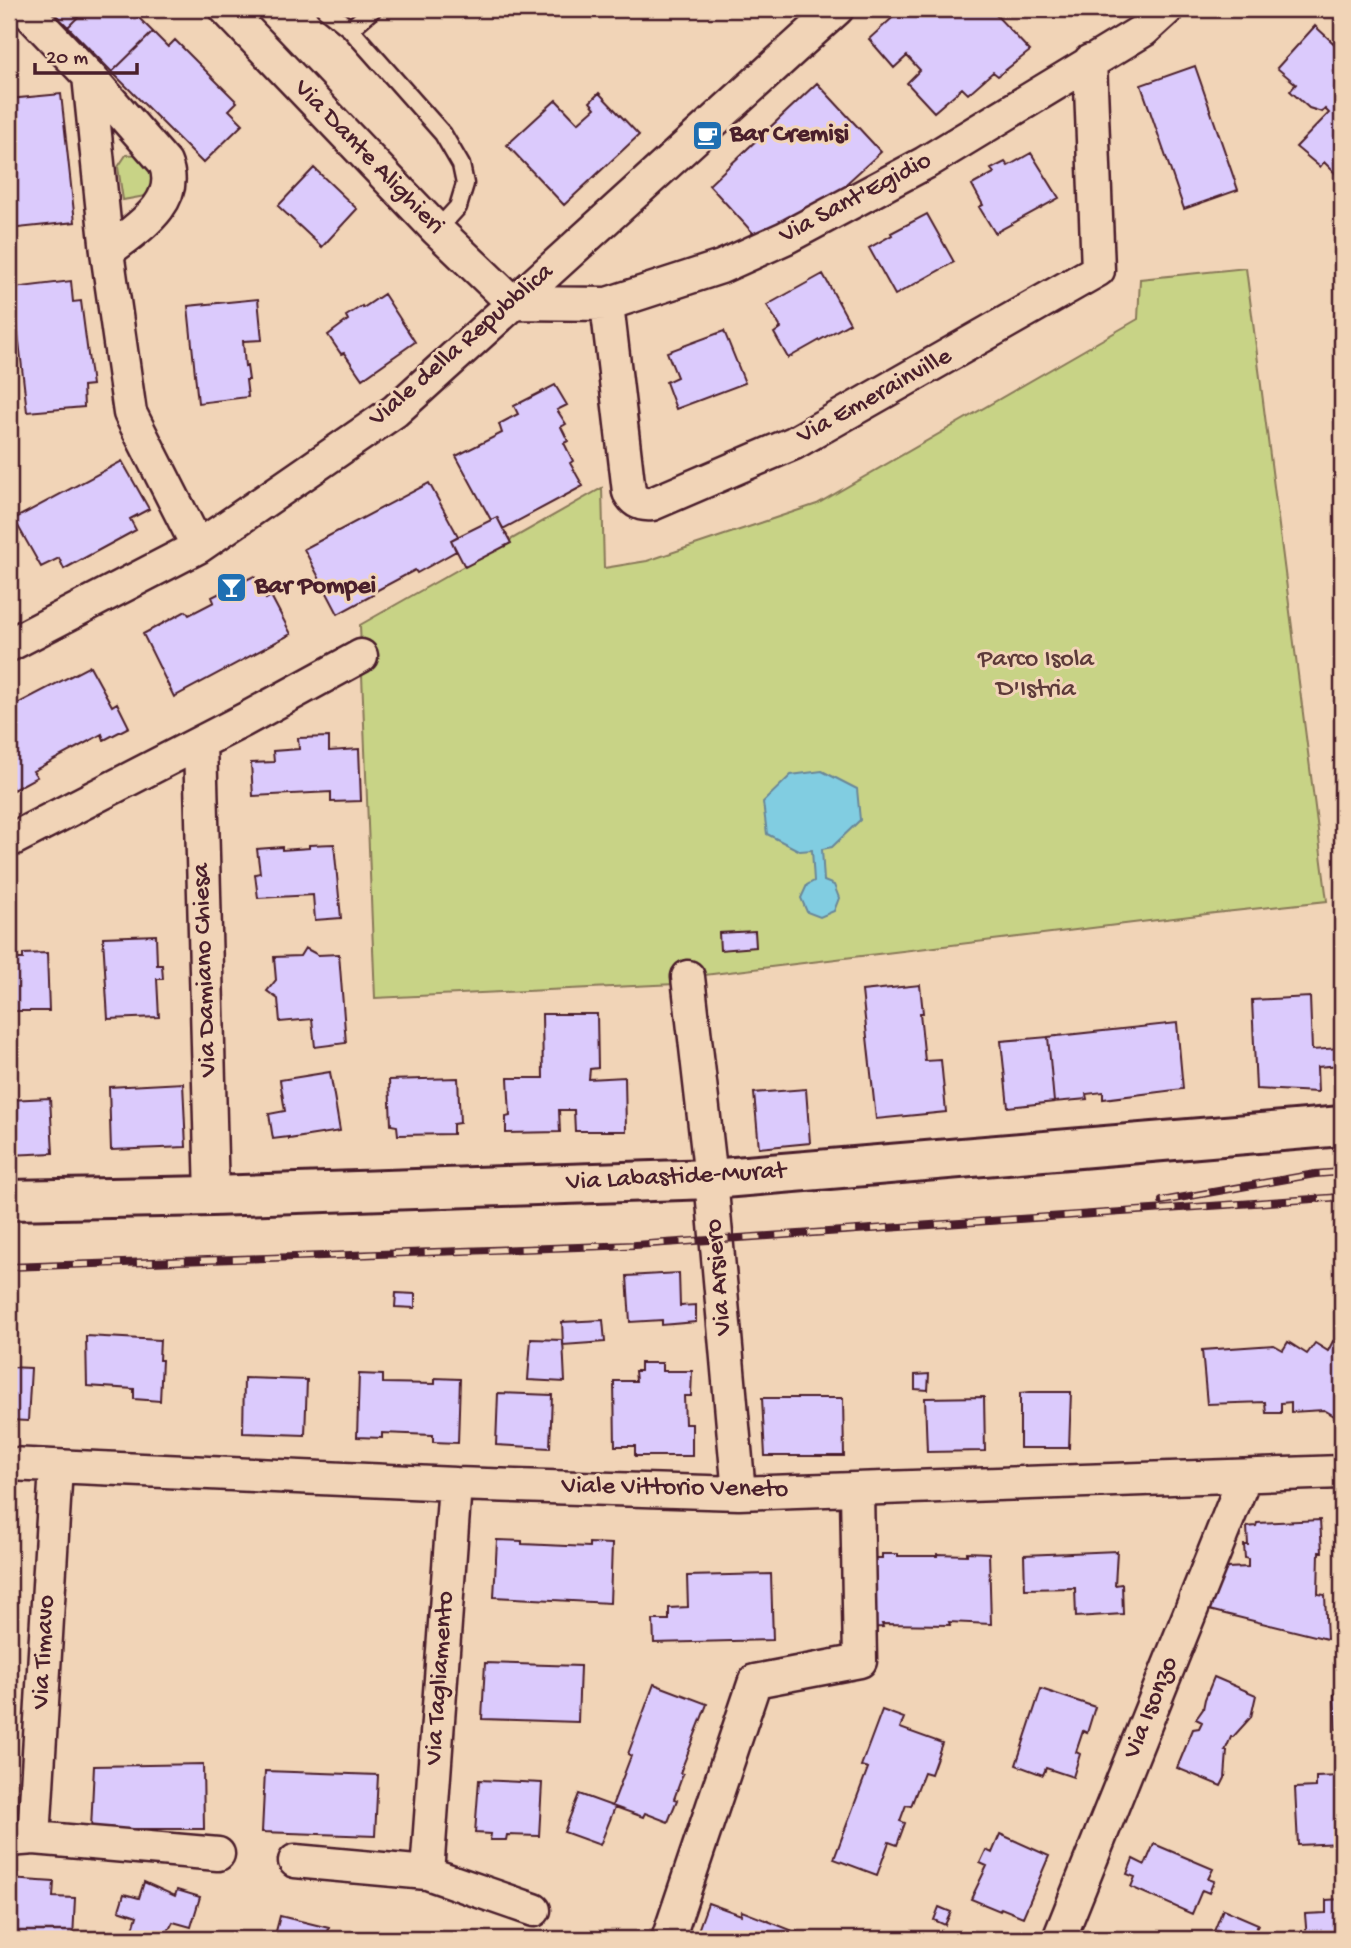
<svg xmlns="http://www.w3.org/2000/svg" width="1351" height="1948" font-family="'Gochi Hand',sans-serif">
  <rect width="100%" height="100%" fill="#f1d4b7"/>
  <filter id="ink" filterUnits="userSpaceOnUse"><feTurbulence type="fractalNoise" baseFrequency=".0143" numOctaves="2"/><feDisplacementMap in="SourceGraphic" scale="14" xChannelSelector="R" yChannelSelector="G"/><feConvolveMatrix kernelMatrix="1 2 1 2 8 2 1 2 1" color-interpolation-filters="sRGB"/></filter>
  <g filter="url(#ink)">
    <!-- green -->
    <path fill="#c8d386" stroke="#897958" stroke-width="2" d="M143,154L154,165L155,188L145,196L123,200L118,167L126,155Z
      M1246,268L1327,901L1215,913L688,977L676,984L375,998L360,625L602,488L604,568L647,561L817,504L1138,319L1140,279Z"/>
    <!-- water -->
    <path fill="#81cde1" stroke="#6b8798" stroke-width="2" d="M822,771L857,789L860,820L832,847L822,849L824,881L834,885L839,898L834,911L820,917L807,912L801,898L807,885L814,881L812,850L800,851L767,834L763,802L791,775Z"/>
    <!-- building -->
    <path fill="#dbcafc" stroke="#4a1f2b" stroke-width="2" d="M50,9H86L68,27Z
      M86,9H130L153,32L112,72L68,27Z
      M902,9H997L993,12L1030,51L998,76L993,72L968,94L962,88L934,112L907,83L920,70L907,56L894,68L869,39Z
      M1315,26L1342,51V171L1338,176L1324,162L1320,167L1296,147L1329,113L1325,109L1322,112L1309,108L1290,91L1296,84L1277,68Z
      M153,32L168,47L175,40L237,102L229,110L243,124L203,163L112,72Z
      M1195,66L1238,190L1184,209L1141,85Z
      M817,83L881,152L848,182L853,188L763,244L709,185Z
      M599,93L639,135L564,205L507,145L556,100L578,123L595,108L590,102Z
      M61,94L75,222L9,229V99Z
      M1031,153L1059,198L995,233L979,207L983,205L972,185L994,173L991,169L1005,162L1008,166Z
      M314,168L357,209L322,247L278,206Z
      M927,214L954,262L895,295L869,248L892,235L891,233Z
      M823,274L850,323L788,358L774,333L781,328L767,305Z
      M71,281L73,302L81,301L92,385L83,386L84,407L27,412L13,288Z
      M384,294L415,342L362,379L344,353L341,354L328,335L348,320L346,316L362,306L363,308Z
      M258,299L262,340L243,341L245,367L247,366L249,380H246L248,397L198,403L188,306Z
      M724,331L745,383L676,409L666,382L677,377L667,352Z
      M555,385L567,405L557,410L566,424L561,427L568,441L564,443L573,461L570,463L583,486L503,529L497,517L491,520L456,456L502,433L499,424L518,414L514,406Z
      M122,461L149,509L130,519L136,530L64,569L59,558L41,567L14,519Z
      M429,483L458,536L451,540L456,551L417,573L415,570L372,593L373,595L338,614L304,549Z
      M497,517L511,543L465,567L451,540Z
      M254,576L266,599L271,596L291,634L174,697L143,634L186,611L189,615L214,602L212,597Z
      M90,666L112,706L117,703L129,727L104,740L102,734L33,771L37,777L13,790L9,781V708Z
      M329,737V751L359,749L361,801L331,802V792L253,796L251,763L274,762L273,751L299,749L298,738Z
      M334,844L341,918L315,920L313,895L258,898L255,874L260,873L257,849L282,847V850L309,848V845Z
      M755,931L756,947L720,950L719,933Z
      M156,935L157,965H162L163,979H157L159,1017L108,1019L103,937Z
      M305,948L318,955L339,954L346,1043L315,1047L312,1019L280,1022L278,999L267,991L276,980L274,957L300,956Z
      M47,953L49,1011H9V959H23V954Z
      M920,985L923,1013H920L925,1061L941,1060L946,1112L876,1119L862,991Z
      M1310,997L1312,1050L1340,1048L1341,1065L1317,1067L1318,1092L1256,1089L1252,1000Z
      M542,1014H597L598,1068L590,1069L589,1079L625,1077L626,1131H575L574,1110H559L560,1132L506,1133V1117L510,1116L508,1078H543Z
      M1177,1023L1183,1089L1103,1099V1092L1086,1094L1087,1099L1054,1102L1048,1037Z
      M1048,1037L1054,1102L1008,1107L1001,1041Z
      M330,1072L340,1131L289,1139V1137L273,1139L269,1114L285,1111L280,1080Z
      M458,1078L460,1123L453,1124V1134L398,1135L397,1126L391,1125L389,1080Z
      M183,1083L186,1147L111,1150L109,1087Z
      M806,1089L810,1143L759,1148L754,1093Z
      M50,1098L53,1153L9,1155V1100Z
      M679,1273L680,1306L696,1305V1322L662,1325V1320L630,1322L627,1276Z
      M396,1293L415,1294V1308L395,1307Z
      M603,1320L605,1342L563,1345L562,1322Z
      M86,1336L160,1340L159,1360H162L160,1401L134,1399V1389L87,1386Z
      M531,1339L563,1340L565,1382L528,1380Z
      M1333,1341L1342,1347V1409L1338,1418L1324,1410L1291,1412V1402L1281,1403V1413H1266L1265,1402L1207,1404L1202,1350L1274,1345L1283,1350L1288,1342L1307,1354L1315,1343L1328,1351Z
      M640,1363H662V1371H692L691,1396H684L685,1424H692V1456H635V1446H615L614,1381H636L635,1371H640Z
      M9,1367L31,1368L28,1421L9,1420Z
      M359,1374L383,1375V1383L435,1384V1378L460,1379L458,1443L433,1442V1435L382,1433V1438L357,1437Z
      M929,1374L928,1390L915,1389V1375Z
      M244,1378L307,1380L305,1435L243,1433Z
      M1029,1392H1071L1069,1448H1020V1393Z
      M498,1393L552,1395L550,1448L496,1445Z
      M984,1397L985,1451L927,1452L925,1398Z
      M762,1398H843L844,1456H765Z
      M1320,1520L1322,1552H1319L1318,1594L1325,1595L1327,1639L1205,1609L1227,1568L1248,1567V1559L1245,1558L1244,1545H1248L1247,1527L1256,1526L1257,1523Z
      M497,1540L522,1541V1544L589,1547V1543L612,1544L610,1603L494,1597Z
      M1117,1551L1115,1585L1122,1584L1123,1614L1076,1617L1075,1588L1025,1589L1024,1555Z
      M967,1552L989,1553L991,1624L949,1622L950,1625L882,1624L883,1627L861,1628L863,1558H882V1554H898V1556H937V1554L967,1555Z
      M771,1574L773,1640L654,1643L653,1620H669V1608L688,1607L687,1576Z
      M485,1663L580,1666L578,1722L482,1719Z
      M1214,1677L1256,1695L1251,1717L1233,1737H1231L1225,1751H1227L1225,1778L1221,1786L1177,1768L1193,1729L1199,1728L1202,1722L1196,1719L1203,1709L1205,1699Z
      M1341,1681L1342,1729H1336L1334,1694H1341Z
      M654,1684L707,1704L680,1773L683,1774L674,1799L677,1800L668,1822L645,1813L643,1817L612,1806L631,1756L628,1754Z
      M1041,1689L1095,1707L1087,1733L1083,1731L1076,1752L1080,1754L1073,1777L1046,1768L1043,1775L1016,1765Z
      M882,1710L904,1718L900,1728L942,1743L931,1774L924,1772L911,1806L906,1805L900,1821L905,1823L897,1845L889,1842L877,1875L834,1859L868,1768L861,1766Z
      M203,1764L204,1829H91L94,1766Z
      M265,1771L378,1775L375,1836L262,1832Z
      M1342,1776V1843L1298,1845L1295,1788L1316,1787V1777Z
      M479,1780L542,1783L539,1836L507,1835L506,1840H490L491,1834L475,1833Z
      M579,1794L615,1807L600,1845L564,1832Z
      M1000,1834L1049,1856L1023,1917L1001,1908L1000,1911L971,1899L987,1866L980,1863L986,1850L992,1853Z
      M1154,1844L1213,1869L1208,1879L1214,1881L1209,1893L1202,1890L1192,1914L1131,1887L1135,1877L1127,1874L1133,1859L1145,1865Z
      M9,1879L54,1882L53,1897L75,1898L73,1939H9Z
      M144,1882L175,1896L177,1890L200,1897L191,1927L173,1922L164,1939H129L127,1933L134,1926L137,1916L119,1910L124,1894L139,1898Z
      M1342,1899V1939H1307L1305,1914L1326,1913V1900Z
      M708,1903L741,1915L742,1911L806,1936L805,1939H695Z
      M939,1907L951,1912L945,1925L934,1920Z
      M1223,1909L1258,1924L1253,1939H1211Z
      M280,1916L329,1928L326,1939H274Z"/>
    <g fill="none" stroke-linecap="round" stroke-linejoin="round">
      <defs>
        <path id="lane" d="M325,9L350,29L443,134L461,165L465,184L458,207L437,230
          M350,29L373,9"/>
        <path id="street" d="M25,9L89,76L107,252L130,413L198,547
          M226,9L437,230L513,303L607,304L721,267L785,238L925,163L1144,30L1167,9
          M89,76L165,163C182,203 134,230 107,252
          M607,304L629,492C634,502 641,505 652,504L794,443L1098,270L1090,61
          M9,645L198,547L395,411L837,9
          M200,743L212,1196
          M9,841L244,720L361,656
          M688,977L711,1179L739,1493
          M9,1464L455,1484L739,1493L1342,1472
          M34,1838L56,1467
          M9,1840L34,1838L218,1854
          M295,1861L427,1873L534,1910
          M427,1873L455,1484
          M668,1939L755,1681L860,1661L857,1490
          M1059,1939L1245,1476"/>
        <path id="secondary" d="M9,1200L212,1196L711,1179L1342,1126"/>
      </defs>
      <!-- lane casing -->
      <use href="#lane" stroke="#4a1f2b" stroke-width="21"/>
      <!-- street casing -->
      <use href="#street" stroke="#4a1f2b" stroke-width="37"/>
      <!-- secondary casing -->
      <use href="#secondary" stroke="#4a1f2b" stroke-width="44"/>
      <!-- lane -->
      <use href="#lane" stroke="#f1d4b7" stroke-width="16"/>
      <!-- street -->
      <use href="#street" stroke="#f1d4b7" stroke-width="32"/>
      <!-- secondary -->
      <use href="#secondary" stroke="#f1d4b7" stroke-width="38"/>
      <defs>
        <path id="rail" d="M1162,1201L1315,1174L1342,1172
          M9,1267L635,1245L1342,1197"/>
      </defs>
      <!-- rail casing -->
      <use href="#rail" stroke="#4a1f2b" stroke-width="8"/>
      <!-- rail -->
      <use href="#rail" stroke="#f1d4b7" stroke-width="5" stroke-dasharray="16" stroke-linecap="butt"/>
    </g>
  </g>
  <!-- icons -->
  <defs>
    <symbol id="cafe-square" viewBox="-11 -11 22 22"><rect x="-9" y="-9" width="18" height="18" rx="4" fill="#1f6fb2" stroke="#f1d4b7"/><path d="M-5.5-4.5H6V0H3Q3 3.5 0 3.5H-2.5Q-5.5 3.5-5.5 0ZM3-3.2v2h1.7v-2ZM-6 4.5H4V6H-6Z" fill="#fff"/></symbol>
    <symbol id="bar-square" viewBox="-11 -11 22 22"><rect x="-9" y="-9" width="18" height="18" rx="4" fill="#1f6fb2" stroke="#f1d4b7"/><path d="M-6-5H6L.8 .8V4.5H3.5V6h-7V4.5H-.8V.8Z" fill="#fff"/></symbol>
  </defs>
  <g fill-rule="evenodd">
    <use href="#cafe-square" x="690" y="118" width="35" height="35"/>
    <use href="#bar-square" x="214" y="570" width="35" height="35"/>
  </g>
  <g text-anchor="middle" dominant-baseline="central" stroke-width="6" stroke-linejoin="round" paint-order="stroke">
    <!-- poi labels -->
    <g font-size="26" font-weight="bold" fill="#4a1f2b" stroke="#f1d4b7" text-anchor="start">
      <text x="730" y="135">Bar Cremisi</text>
      <text x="255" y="587">Bar Pompei</text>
    </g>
    <!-- street labels -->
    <g font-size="26" fill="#4a1f2b" stroke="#f1d4b7">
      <text transform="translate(368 158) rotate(46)">Via Dante Alighieri</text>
      <text transform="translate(856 199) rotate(-28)">Via Sant'Egidio</text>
      <text transform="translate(462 346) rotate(-41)">Viale della Repubblica</text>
      <text transform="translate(875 397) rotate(-29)">Via Emerainville</text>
      <text transform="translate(206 970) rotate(-92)">Via Damiano Chiesa</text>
      <text transform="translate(676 1178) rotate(-3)">Via Labastide-Murat</text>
      <text transform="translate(720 1277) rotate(-95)">Via Arsiero</text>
      <text transform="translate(675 1489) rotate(1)">Viale Vittorio Veneto</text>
      <text transform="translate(45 1652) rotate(-87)">Via Timavo</text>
      <text transform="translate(441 1678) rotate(-86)">Via Tagliamento</text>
      <text transform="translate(1152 1708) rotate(-68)">Via Isonzo</text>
    </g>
    <!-- park labels -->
    <g font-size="26" fill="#5d3a39" stroke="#f1d4b7">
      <text x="1036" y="660">Parco Isola<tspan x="1036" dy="30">D'Istria</tspan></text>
    </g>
  </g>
  <!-- margin -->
  <rect width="1351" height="1948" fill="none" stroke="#f1d4b7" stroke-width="35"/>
  <rect x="18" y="18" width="1316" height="1913" fill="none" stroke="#4a1f2b" stroke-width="2.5" filter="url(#ink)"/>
  <!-- scale -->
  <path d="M35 63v10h102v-10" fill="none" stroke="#4a1f2b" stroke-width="3.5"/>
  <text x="46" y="63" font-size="21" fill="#4a1f2b" stroke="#f1d4b7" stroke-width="5" paint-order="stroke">20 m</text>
</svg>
